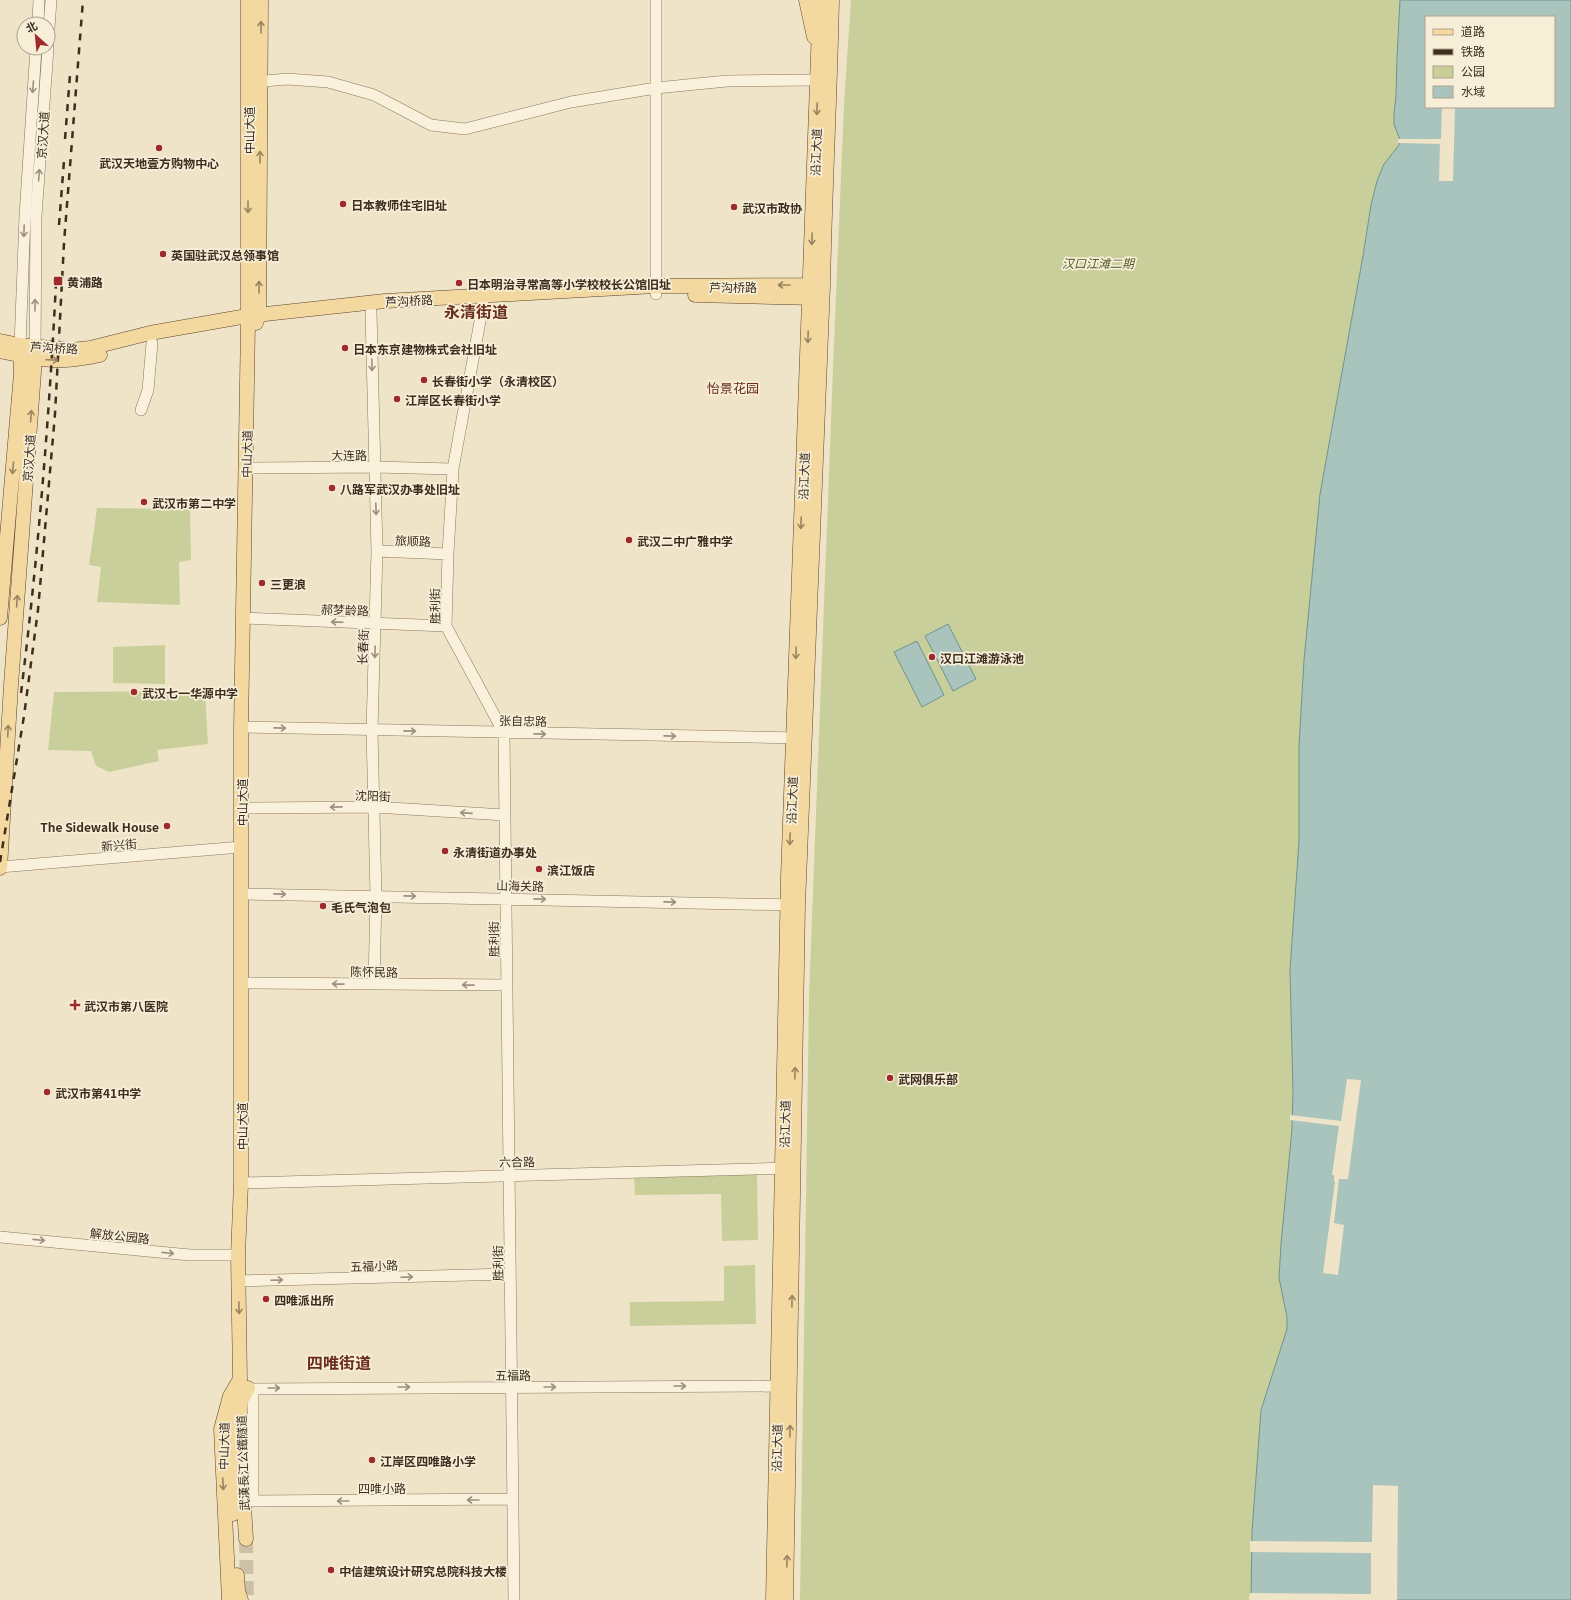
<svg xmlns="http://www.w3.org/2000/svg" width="1571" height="1600" font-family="Georgia,'Noto Sans SC',serif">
  <rect width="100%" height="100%" fill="#f0e4c8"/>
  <!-- green -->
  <path fill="#c9cf9b" d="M851,0H1400L1397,57L1396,96L1394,114L1396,129L1400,140L1399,145L1384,164L1377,181L1371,205L1363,256L1320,494L1304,660L1299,746V841L1290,970L1293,1091L1292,1129L1281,1244L1279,1278L1287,1317V1329L1261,1410L1252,1532L1251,1600H800L809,996L834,343L844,105Z
    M97,508L190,509L191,560L179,562L180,605L97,602L101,567L89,565Z
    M165,645V684L113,683V647Z
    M205,691L208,744L157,750L159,761L109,772L96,766L91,751L48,750L54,692Z
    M757,1173L758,1240L722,1241L721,1194L635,1195L634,1175Z
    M755,1265L756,1324L630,1326V1302L724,1301V1266Z"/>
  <!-- water -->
  <path fill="#a9c4bc" stroke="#6f938a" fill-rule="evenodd" d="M1400,0H1571V1600H1251L1252,1532L1261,1410L1287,1329V1317L1279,1278L1281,1244L1292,1129L1293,1091L1290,970L1299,841V746L1304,660L1320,494L1363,256L1371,205L1377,181L1384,164L1399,145L1400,140L1394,124V114L1396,96L1397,57ZM1426,17H1554V107H1426Z
    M948,624L976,679L953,691L925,636Z
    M917,641L944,695L922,707L894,652Z"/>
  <!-- pier -->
  <path fill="#f0e4c8" d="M1442,107H1455L1453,181H1439L1440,144L1398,143V139H1441Z
    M1347,1079L1361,1080L1348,1179H1339L1334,1223L1344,1225L1338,1275L1323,1273L1335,1182L1334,1181V1175H1332L1339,1126L1290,1120V1115L1341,1121Z
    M1373,1485L1398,1486L1397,1600H1249L1250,1593L1371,1594V1553L1250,1552V1541L1372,1542Z"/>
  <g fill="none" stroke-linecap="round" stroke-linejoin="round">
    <!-- major-tunnel -->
    <path stroke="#ccc0a6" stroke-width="14" stroke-dasharray="14 7" stroke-linecap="butt" d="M246,1539L247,1600"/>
    <defs>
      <path id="minor" d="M38,24L39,0
        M48,42L51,0
        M253,82L287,79L328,82L374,95L431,125L465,129L571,102L656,88L727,81L818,80
        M656,294V0
        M482,296L483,305L453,469L448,554L446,626L504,733L514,1600
        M371,312L377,551L372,730L376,896L374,984
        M20,345L25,216L36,48
        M35,353L36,216L48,48
        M141,410L148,390L152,343
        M246,468L374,467L453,469
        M377,551L448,554
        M244,618L446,626
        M241,727L800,738
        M241,808L374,807L505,815
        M0,867L241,847
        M241,894L794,905
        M241,983L507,985
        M241,1183L790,1168
        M0,1237L190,1255H238
        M238,1281L510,1274
        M242,1384L243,1386L253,1389L785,1386
        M253,1389V1501L512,1499"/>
      <path id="major" d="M806,0L814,37
        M695,295L818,298
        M256,323L259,314L261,0
        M0,341L20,345L71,350L90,348L150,333L247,316L385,301L656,286L819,285
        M0,351C15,354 29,357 44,359C63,362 81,359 100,355
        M0,618L21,373L20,345
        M0,868L11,685L35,358
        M232,1409L231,1423L234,1476L233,1514
        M239,1423L241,1401L248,1388
        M242,1474L246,1539
        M237,1575L238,1591L241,1600
        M229,1600L221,1429L230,1396L240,1379L238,1255L241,1183V727L248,325V0
        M773,1600L788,877L820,0
        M786,1600L798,905L823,285C825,190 830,95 832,0"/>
    </defs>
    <!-- minor casing -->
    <use href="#minor" stroke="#8d765c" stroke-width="12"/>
    <!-- major casing -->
    <use href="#major" stroke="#5b4430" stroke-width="15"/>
    <!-- minor -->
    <use href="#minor" stroke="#faf1dc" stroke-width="11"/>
    <!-- major -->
    <use href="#major" stroke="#f3d9a0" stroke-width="14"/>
    <!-- rail -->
    <path stroke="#3d2e20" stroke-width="2.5" stroke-dasharray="7 7" stroke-linecap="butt" d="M65,139L70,75
      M59,225L64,161
      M21,693C38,557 49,420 56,283
      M0,862L24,716L38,610L55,414L64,243L83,0"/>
  </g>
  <!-- one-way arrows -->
  <defs><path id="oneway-shaft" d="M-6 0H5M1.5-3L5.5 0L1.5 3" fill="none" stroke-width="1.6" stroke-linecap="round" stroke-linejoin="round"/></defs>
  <g stroke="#988460">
    <use href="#oneway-shaft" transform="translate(261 27) rotate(-90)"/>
    <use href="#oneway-shaft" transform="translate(817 109) rotate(92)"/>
    <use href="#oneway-shaft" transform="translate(260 157) rotate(-90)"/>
    <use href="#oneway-shaft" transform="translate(248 207) rotate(90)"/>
    <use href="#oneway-shaft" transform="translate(812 239) rotate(92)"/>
    <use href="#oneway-shaft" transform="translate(784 285) rotate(180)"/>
    <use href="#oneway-shaft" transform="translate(259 287) rotate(-90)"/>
    <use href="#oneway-shaft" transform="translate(808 337) rotate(92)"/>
    <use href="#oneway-shaft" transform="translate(52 360) rotate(2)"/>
    <use href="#oneway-shaft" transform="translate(31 416) rotate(-86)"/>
    <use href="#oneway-shaft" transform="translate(13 468) rotate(95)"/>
    <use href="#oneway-shaft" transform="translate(801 523) rotate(92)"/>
    <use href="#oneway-shaft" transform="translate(17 601) rotate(-86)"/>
    <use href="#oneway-shaft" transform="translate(796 653) rotate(92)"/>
    <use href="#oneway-shaft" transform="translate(8 731) rotate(-87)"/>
    <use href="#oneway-shaft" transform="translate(790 839) rotate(92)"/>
    <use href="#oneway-shaft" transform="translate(795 1073) rotate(-89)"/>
    <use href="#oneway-shaft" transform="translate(792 1301) rotate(-89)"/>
    <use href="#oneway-shaft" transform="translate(239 1308) rotate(89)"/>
    <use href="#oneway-shaft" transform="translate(790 1431) rotate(-89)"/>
    <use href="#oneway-shaft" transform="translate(223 1484) rotate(87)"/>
    <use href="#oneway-shaft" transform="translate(787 1561) rotate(-89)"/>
  </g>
  <g stroke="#9c907e">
    <use href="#oneway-shaft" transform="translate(33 87) rotate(94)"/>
    <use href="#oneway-shaft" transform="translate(39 175) rotate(-86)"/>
    <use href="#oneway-shaft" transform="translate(24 231) rotate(92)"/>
    <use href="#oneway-shaft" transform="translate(35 305) rotate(-90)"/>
    <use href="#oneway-shaft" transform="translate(372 365) rotate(89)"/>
    <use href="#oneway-shaft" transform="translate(376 509) rotate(88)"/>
    <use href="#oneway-shaft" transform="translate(337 622) rotate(-178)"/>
    <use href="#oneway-shaft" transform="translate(375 652) rotate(92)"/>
    <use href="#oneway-shaft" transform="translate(280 728) rotate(1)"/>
    <use href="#oneway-shaft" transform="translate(410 731) rotate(1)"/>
    <use href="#oneway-shaft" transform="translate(540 734) rotate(1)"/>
    <use href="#oneway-shaft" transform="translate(670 736) rotate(1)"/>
    <use href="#oneway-shaft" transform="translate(336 807) rotate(179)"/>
    <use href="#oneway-shaft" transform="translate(466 813) rotate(-176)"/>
    <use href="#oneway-shaft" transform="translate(280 894) rotate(1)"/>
    <use href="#oneway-shaft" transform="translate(410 896) rotate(1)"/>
    <use href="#oneway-shaft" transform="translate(540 899) rotate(1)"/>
    <use href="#oneway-shaft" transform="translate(670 902) rotate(1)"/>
    <use href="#oneway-shaft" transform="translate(338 984) rotate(-179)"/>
    <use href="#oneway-shaft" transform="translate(468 985) rotate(-179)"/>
    <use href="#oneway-shaft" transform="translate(39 1240) rotate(6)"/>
    <use href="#oneway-shaft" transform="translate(168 1253) rotate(6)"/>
    <use href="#oneway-shaft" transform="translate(407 1277) rotate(-2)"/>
    <use href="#oneway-shaft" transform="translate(277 1280) rotate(-2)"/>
    <use href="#oneway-shaft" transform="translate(680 1386)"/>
    <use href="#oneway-shaft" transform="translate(404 1387)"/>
    <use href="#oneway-shaft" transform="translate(550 1387)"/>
    <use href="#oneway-shaft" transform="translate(274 1388)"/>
    <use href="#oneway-shaft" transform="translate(473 1500) rotate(180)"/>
    <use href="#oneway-shaft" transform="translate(343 1501) rotate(180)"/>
  </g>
  <!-- markers -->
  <g fill="#9e2a2b" stroke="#f7eed8" stroke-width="1.5">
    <circle cx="159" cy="148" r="4"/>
    <circle cx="343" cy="204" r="4"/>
    <circle cx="734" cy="207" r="4"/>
    <circle cx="163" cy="254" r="4"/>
    <rect x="53" y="276" width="10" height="10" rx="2"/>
    <circle cx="459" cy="283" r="4"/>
    <circle cx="345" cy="348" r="4"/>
    <circle cx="424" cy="380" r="4"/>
    <circle cx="397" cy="399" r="4"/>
    <circle cx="332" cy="488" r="4"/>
    <circle cx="144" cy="502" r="4"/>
    <circle cx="629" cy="540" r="4"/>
    <circle cx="262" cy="583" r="4"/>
    <circle cx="932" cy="657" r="4"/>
    <circle cx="134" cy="692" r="4"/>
    <circle cx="167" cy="826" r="4"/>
    <circle cx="445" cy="851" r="4"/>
    <circle cx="539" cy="869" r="4"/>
    <circle cx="323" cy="906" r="4"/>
    <path d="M73 999h4v4h4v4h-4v4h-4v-4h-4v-4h4z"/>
    <circle cx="890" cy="1078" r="4"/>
    <circle cx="47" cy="1092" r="4"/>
    <circle cx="266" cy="1299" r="4"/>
    <circle cx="372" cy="1460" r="4"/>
    <circle cx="331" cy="1570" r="4"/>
  </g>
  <g text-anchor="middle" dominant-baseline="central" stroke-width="3.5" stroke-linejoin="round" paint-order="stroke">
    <!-- street labels -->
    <g font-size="12" fill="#3d2e20" stroke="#f7eed8">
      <text transform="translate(248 130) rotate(-90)">中山大道</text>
      <text transform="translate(42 135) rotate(-86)">京汉大道</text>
      <text transform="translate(815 152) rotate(-88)">沿江大道</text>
      <text x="733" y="286">芦沟桥路</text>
      <text transform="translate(409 300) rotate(-3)">芦沟桥路</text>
      <text transform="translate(54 347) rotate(3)">芦沟桥路</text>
      <text transform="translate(246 454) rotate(-89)">中山大道</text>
      <text x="349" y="454">大连路</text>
      <text transform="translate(28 458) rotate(-86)">京汉大道</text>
      <text transform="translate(803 476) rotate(-88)">沿江大道</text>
      <text transform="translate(413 540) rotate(2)">旅顺路</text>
      <text transform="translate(434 606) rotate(-91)">胜利街</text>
      <text transform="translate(345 609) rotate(2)">郝梦龄路</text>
      <text transform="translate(362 647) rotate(-88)">长春街</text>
      <text transform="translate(523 720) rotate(1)">张自忠路</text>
      <text transform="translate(373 795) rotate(2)">沈阳街</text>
      <text transform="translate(791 800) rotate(-88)">沿江大道</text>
      <text transform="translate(241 802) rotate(-90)">中山大道</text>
      <text transform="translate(119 844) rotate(-5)">新兴街</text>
      <text transform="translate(520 885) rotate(1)">山海关路</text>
      <text transform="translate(493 939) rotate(-91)">胜利街</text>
      <text transform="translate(374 971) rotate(1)">陈怀民路</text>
      <text transform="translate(784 1124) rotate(-89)">沿江大道</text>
      <text transform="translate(241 1126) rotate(-90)">中山大道</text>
      <text transform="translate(517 1161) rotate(-1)">六合路</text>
      <text transform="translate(120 1235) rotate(6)">解放公园路</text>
      <text transform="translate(497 1263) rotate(-91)">胜利街</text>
      <text transform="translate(374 1265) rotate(-2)">五福小路</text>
      <text x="513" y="1374">五福路</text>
      <text transform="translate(223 1446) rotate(-89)">中山大道</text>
      <text transform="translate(776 1448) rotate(-89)">沿江大道</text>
      <text transform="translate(242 1463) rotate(-92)">武漢長江公鐵隧道</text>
      <text x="382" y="1487">四唯小路</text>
    </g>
    <!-- poi labels -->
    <g font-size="12" font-weight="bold" fill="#3d2e20" stroke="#f7eed8" text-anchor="start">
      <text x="159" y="162" text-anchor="middle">武汉天地壹方购物中心</text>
      <text x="351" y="204">日本教师住宅旧址</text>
      <text x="742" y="207">武汉市政协</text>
      <text x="171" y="254">英国驻武汉总领事馆</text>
      <text x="67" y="281">黄浦路</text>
      <text x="467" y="283">日本明治寻常高等小学校校长公馆旧址</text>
      <text x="353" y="348">日本东京建物株式会社旧址</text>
      <text x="432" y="380">长春街小学（永清校区）</text>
      <text x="405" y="399">江岸区长春街小学</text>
      <text x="340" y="488">八路军武汉办事处旧址</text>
      <text x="152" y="502">武汉市第二中学</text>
      <text x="637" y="540">武汉二中广雅中学</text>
      <text x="270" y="583">三更浪</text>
      <text x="940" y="657">汉口江滩游泳池</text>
      <text x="142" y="692">武汉七一华源中学</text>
      <text x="159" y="826" text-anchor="end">The Sidewalk House</text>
      <text x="453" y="851">永清街道办事处</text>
      <text x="547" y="869">滨江饭店</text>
      <text x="331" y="906">毛氏气泡包</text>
      <text x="84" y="1005">武汉市第八医院</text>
      <text x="898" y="1078">武网俱乐部</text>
      <text x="55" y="1092">武汉市第41中学</text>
      <text x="274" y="1299">四唯派出所</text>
      <text x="380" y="1460">江岸区四唯路小学</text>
      <text x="339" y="1570">中信建筑设计研究总院科技大楼</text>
    </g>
    <!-- park labels -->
    <g font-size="12" font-style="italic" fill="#4d5a26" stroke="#f7eed8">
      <text x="1098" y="262">汉口江滩二期</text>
    </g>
    <!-- neighbourhood labels -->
    <g font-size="13" fill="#6b2e1e" stroke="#f7eed8">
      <text x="733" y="387">怡景花园</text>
    </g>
    <!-- district labels -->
    <g font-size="16" font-weight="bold" fill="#6b2e1e" stroke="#f7eed8">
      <text x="476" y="311">永清街道</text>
      <text x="339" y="1362">四唯街道</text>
    </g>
  </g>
  <!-- legend -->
  <rect x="1425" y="16" width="130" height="92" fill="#f7eed8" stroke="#ada18e"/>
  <rect x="1433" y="29" width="20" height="6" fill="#f3d9a0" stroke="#ada18e"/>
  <text x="1461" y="36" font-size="12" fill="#3d2e20">道路</text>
  <rect x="1433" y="49" width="20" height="6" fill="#3d2e20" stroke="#ada18e"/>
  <text x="1461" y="56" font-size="12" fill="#3d2e20">铁路</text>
  <rect x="1433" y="66" width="20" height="12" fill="#c9cf9b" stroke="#ada18e"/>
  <text x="1461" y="76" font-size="12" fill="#3d2e20">公园</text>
  <rect x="1433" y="86" width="20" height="12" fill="#a9c4bc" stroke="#ada18e"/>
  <text x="1461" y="96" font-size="12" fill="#3d2e20">水域</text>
  <!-- north arrow -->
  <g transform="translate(36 36) rotate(333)"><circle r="19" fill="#f7eed8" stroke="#ada18e"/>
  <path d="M0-3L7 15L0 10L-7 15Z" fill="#9e2a2b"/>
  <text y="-6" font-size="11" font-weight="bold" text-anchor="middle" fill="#3d2e20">北</text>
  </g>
</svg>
